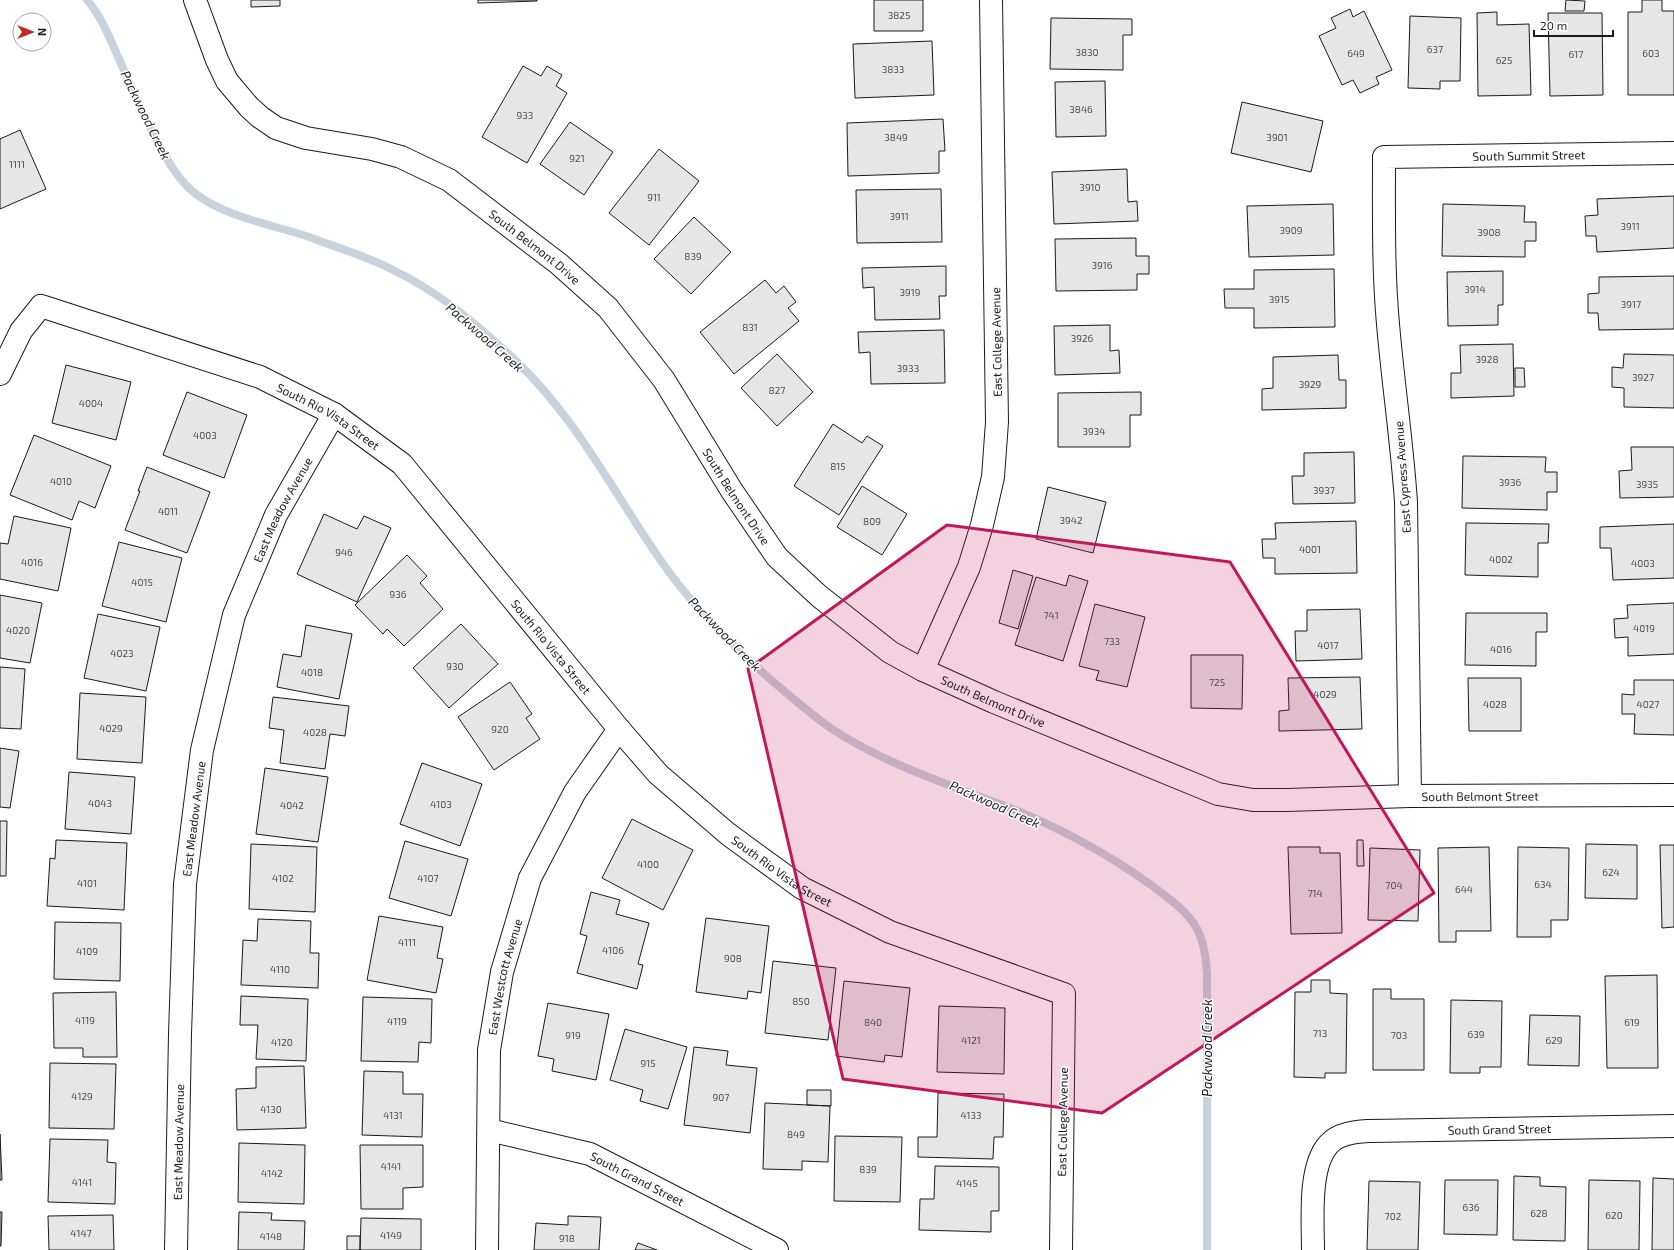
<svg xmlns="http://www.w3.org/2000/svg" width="1674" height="1250" font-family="'Exo 2',sans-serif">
  <rect width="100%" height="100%" fill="#fff"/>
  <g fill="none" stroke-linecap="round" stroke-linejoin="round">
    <!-- stream -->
    <path stroke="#c6d2dc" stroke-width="8" d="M87,0C104,20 112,44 123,68C134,94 145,120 159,145C169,163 179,181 196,194C227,218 275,225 312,238C338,248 366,256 391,269C438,291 479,326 516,361C576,418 614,493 661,561C694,608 734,648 777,685C795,700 813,716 832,729C882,762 939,781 994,802C1047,821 1106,852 1151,885C1167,897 1186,910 1196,927C1204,941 1206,957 1207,972V1250"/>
  </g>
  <!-- building -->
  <path fill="#e6e6e6" stroke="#1a1a1a" d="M251,0H280V6L251,7Z
    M478,0H537V1L478,3Z
    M874,0H923V31H874Z
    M1566,0L1585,1L1584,11H1565Z
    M1642,0H1662V11H1674V95H1628V12H1642Z
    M1350,9L1353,17L1364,11L1392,70L1376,77L1379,84L1360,93L1353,80L1342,85L1319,36L1336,28L1331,18Z
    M1497,12V25L1529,24L1531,95L1478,96L1477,13Z
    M1548,13H1602L1603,95L1550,96Z
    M1410,16L1461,18L1460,81H1440V89L1408,88Z
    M1051,18L1132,19V35H1123V70L1050,69Z
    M932,41L934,95L855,98L853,44Z
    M523,66L541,76L547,66L562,75L556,86L567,93L527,163L482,137Z
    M1105,81L1106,136L1056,137L1055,82Z
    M1242,102L1323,121L1311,172L1231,153Z
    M943,119L945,151H939V173L848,176L847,123Z
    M570,122L613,152L584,195L540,164Z
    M20,130L46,189L0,209V139Z
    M659,149L699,181L649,245L609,213Z
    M1127,169L1128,202L1137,201L1138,221L1054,224L1052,172Z
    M941,189L942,242L857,243L856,190Z
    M1674,196V248L1597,252L1596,236H1586L1585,216L1598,215L1597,199Z
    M1333,204L1334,255L1249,257L1247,206Z
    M1443,204L1525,206L1524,222H1536V241H1525V257L1442,256Z
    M694,217L731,252L691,294L654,259Z
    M1136,238V256H1149V274H1137V290L1056,291L1055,239Z
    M946,266V296H939L940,319L875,320L874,287L863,288L862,268Z
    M1334,269L1335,327L1254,328V308H1225L1224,289H1254V270Z
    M1503,271V305H1498V325L1448,326L1447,272Z
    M1674,276V329L1599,330L1598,313H1588V294L1599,293V277Z
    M765,280L776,293L784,286L796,302L788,308L799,321L734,374L700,332Z
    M1110,325V351L1119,350L1120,373L1055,375L1054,326Z
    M944,330L945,383L871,384L870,352L859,353L858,332Z
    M1513,344L1514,396L1451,398V373H1461L1460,345Z
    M777,354L813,392L777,426L741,388Z
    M1624,354L1674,355V408L1624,407V388L1612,387V367L1623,368Z
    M1338,355L1339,380H1346V408L1262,410V389L1273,388V357Z
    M66,365L131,382L116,440L52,423Z
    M1515,368H1524L1525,387H1515Z
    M187,392L247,415L224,478L163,455Z
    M1141,392V415H1130V447H1058V393Z
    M833,424L862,443L867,436L883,446L839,515L794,486Z
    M34,435L111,466L95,508L79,501L72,520L10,495Z
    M1631,447H1674V497L1620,498L1619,471L1632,470Z
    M1354,452L1355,503L1293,504L1292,476H1304V453Z
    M1463,456L1546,457L1545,472H1557V492H1547V510L1462,508Z
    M147,467L210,492L187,553L125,530L140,491H138Z
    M862,486L907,514L882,555L837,527Z
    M1048,487L1106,502L1093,553L1036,539Z
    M324,514L357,529L364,516L391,528L357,602L297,574Z
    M14,516L71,528L58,591L0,579V543L8,544Z
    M1356,521L1357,573L1275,574V558H1263L1262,539H1276L1275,523Z
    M1466,523L1549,524L1548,543H1538V577L1465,575Z
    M1674,524V578L1613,580L1611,548H1600V527Z
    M119,542L182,558L166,622L102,606Z
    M407,555L427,576L420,583L443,609L404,646L387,629L383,634L355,605Z
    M1013,570L1033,576L1018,629L999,623Z
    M1069,575L1088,581L1063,661L1015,645L1036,577L1066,586Z
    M0,595L42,603L30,663L0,658Z
    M1674,603V654L1628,656V637L1615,638L1614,619L1628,618L1627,605Z
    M1095,604L1145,617L1127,687L1096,680L1099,671L1079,666Z
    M1360,609L1362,659L1296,661L1295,631H1307V610Z
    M1466,613H1547V632H1536V666L1465,665Z
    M98,614L160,627L146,691L84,678Z
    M461,624L498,664L449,708L413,668Z
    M306,625L352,634L339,699L277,687L283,654L301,657Z
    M1191,655H1243L1242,709L1191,708Z
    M0,667L25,669L21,729L0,728Z
    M1360,677L1362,729L1279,731V711L1289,710L1288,678Z
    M1468,678H1521V731H1469Z
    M1634,680H1674V735L1634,734L1635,714H1622V694L1634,695Z
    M510,682L532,714L526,718L540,739L494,770L458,717Z
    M80,693L146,697L142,763L77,759Z
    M273,697L349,706L345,736L330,734L325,769L280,763L284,730L269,728Z
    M0,748L19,751L10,808L0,807Z
    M422,763L482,784L460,846L400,824Z
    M265,768L328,777L318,842L256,834Z
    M69,772L135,777L131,834L65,829Z
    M632,819L693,850L663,910L602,878Z
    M0,821H7L6,876H0Z
    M56,840L127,843L124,910L47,906L50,858L55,859Z
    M1357,840H1363L1364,866H1357Z
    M405,841L468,859L451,916L389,898Z
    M251,844L317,847L315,912L249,909Z
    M1586,844L1637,845V899L1585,898Z
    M1660,845H1674V927L1662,928Z
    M1288,847H1320V853H1340L1342,933L1291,934Z
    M1489,847L1491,931H1456V942H1439L1438,848Z
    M1518,847L1569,848L1568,920H1551V937H1517Z
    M1370,848L1420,850L1418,921L1368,920Z
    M591,892L620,900L616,914L649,923L638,964L643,965L637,989L577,973L587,936L580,934Z
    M379,916L443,927L437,958L443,959L436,993L367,980Z
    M706,918L769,926L761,993L748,991L747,999L696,992Z
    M258,919L311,921L310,953H319L318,988L241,985L243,940L257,941Z
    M55,922L121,923L120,981L54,979Z
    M773,961L836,968L828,1040L765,1033Z
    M1657,975L1658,1068H1607L1605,976Z
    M1311,980H1330V993L1347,994L1346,1073H1325V1078L1294,1077L1295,992H1311Z
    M844,981L910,988L902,1057L885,1055L884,1062L836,1056Z
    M1373,989H1391V999H1424V1070H1373Z
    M116,992L117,1057H83V1048H54L53,993Z
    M241,996L308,999L306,1061L256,1059L258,1025H240Z
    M363,997L432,999L431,1043L419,1042L418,1062L361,1061Z
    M1451,1000L1502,1001L1501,1067H1480V1073H1450Z
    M548,1003L609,1014L596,1080L552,1071L554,1059L538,1056Z
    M939,1006L1005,1008L1004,1074L937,1072Z
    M1530,1015L1580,1016L1579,1066L1528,1065Z
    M625,1029L687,1047L668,1109L640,1101L643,1090L610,1080Z
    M694,1047L728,1051L726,1065L757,1068L750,1133L684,1125Z
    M50,1063L116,1064L114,1129L49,1128Z
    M304,1066L306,1128L237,1130L236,1089L256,1088V1067Z
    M364,1071L403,1072V1094H423L422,1137L362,1135Z
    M807,1090H831V1106L807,1105Z
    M938,1093L1004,1094L1003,1137H994L993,1159L918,1157V1137H937Z
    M765,1103L830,1106L828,1162L802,1161V1170L763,1169Z
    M0,1134L2,1180H0Z
    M835,1136L902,1137L900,1202L834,1201Z
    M50,1139L108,1140L107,1162L116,1163L115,1204L48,1202Z
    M239,1143L305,1145L304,1204L238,1202Z
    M360,1145H423V1187L403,1188V1209H361Z
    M935,1166L999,1167V1211H991V1232L919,1230L920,1199H934Z
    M1514,1176L1540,1177V1186L1566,1187L1565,1241L1513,1240Z
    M1653,1178L1674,1179V1250H1652Z
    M1445,1180H1498L1497,1235L1444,1234Z
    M1589,1180L1640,1181L1639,1250H1588Z
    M1369,1181L1420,1182L1418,1250H1367Z
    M0,1212H2L1,1246H0Z
    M239,1212L272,1213L271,1220L305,1221L304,1250H238Z
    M113,1215L114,1250H49L48,1216Z
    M568,1216L601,1217L599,1250H534L536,1223L568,1225Z
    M361,1218L421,1219V1250H360Z
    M347,1236H360V1250H347Z
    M638,1243L657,1250H635Z"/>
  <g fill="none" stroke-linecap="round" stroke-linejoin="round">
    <defs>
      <g id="minor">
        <path id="s1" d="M195,0L217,60L227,81L249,107L260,117L276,128L306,138L372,149L401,157L449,180L559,264L608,308L664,380L732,491L777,557L819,596L890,652L923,670L994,702L1218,794L1253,800H1287L1410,796L1674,795"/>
        <path id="s2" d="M0,374L21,331L41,306L260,377L334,414L402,464L619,729L658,774L728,834L802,888L890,932L1064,994L1061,1250"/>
        <path d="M923,670L969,567L982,525L993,477L997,422L991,0"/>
        <path id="s3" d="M1410,796L1406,502C1402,442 1393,383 1388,324C1383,269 1384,213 1384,157L1674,153"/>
        <path id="s4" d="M489,1130L590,1154L777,1250"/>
        <path id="s5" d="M176,1250L180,1034L185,884L202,750L234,615L276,515L334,414"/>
        <path id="s6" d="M487,1250L489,1050L502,972L530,878L575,792L619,729"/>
        <path id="s7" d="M1313,1250C1313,1222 1308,1166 1329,1144C1339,1133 1356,1132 1369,1131L1674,1126"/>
      </g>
    </defs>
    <!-- minor casing -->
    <use href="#minor" stroke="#1a1a1a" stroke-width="24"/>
    <!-- minor -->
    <use href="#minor" stroke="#fff" stroke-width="22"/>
  </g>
  <!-- marked area -->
  <path fill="#c2185b" fill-opacity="0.2" stroke="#c2185b" stroke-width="3" stroke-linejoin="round" d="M947,525L1230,562L1434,893L1102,1113L843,1079L748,669Z"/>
  <g text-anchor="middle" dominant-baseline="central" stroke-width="3" stroke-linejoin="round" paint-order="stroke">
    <!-- number labels -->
    <g font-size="10" fill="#4d4d4d">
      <text x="899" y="15">3825</text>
      <text x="1435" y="49">637</text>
      <text x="1087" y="52">3830</text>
      <text x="1356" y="53">649</text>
      <text x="1651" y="53">603</text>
      <text x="1576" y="54">617</text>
      <text x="1504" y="60">625</text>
      <text x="893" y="69">3833</text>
      <text x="1081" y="109">3846</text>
      <text x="525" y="115">933</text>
      <text x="896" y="137">3849</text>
      <text x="1277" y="137">3901</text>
      <text x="577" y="158">921</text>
      <text x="17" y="164">1111</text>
      <text x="1090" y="187">3910</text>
      <text x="654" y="197">911</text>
      <text x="899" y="216">3911</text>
      <text x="1630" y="226">3911</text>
      <text x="1291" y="230">3909</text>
      <text x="1489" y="232">3908</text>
      <text x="693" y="256">839</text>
      <text x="1102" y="265">3916</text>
      <text x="1475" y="289">3914</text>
      <text x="910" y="292">3919</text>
      <text x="1279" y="299">3915</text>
      <text x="1631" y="304">3917</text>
      <text x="750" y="327">831</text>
      <text x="1082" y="338">3926</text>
      <text x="1487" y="359">3928</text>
      <text x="908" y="368">3933</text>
      <text x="1643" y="377">3927</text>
      <text x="1310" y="384">3929</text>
      <text x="777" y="390">827</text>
      <text x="91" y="403">4004</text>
      <text x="1094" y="431">3934</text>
      <text x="205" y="435">4003</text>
      <text x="838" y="466">815</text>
      <text x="61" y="481">4010</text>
      <text x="1510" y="482">3936</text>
      <text x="1647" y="484">3935</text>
      <text x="1324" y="490">3937</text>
      <text x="168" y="511">4011</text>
      <text x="1071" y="520">3942</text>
      <text x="872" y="521">809</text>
      <text x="1310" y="549">4001</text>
      <text x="344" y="552">946</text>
      <text x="1501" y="559">4002</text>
      <text x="32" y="562">4016</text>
      <text x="1643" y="563">4003</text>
      <text x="142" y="582">4015</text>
      <text x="398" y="594">936</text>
      <text x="1051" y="615">741</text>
      <text x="1644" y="628">4019</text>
      <text x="18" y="630">4020</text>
      <text x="1112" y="641">733</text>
      <text x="1328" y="645">4017</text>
      <text x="1501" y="649">4016</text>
      <text x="122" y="653">4023</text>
      <text x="455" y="666">930</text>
      <text x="312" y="672">4018</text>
      <text x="1217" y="682">725</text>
      <text x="1325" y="694">4029</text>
      <text x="1495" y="704">4028</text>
      <text x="1648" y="704">4027</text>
      <text x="111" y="728">4029</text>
      <text x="500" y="729">920</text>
      <text x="315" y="732">4028</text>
      <text x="100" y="803">4043</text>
      <text x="441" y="804">4103</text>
      <text x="292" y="805">4042</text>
      <text x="648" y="864">4100</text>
      <text x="1611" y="872">624</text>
      <text x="283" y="878">4102</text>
      <text x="428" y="878">4107</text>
      <text x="87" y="883">4101</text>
      <text x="1543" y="884">634</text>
      <text x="1394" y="885">704</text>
      <text x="1464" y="889">644</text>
      <text x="1315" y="893">714</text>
      <text x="407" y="942">4111</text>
      <text x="613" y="950">4106</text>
      <text x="87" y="951">4109</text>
      <text x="733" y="958">908</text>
      <text x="280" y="969">4110</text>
      <text x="801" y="1001">850</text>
      <text x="85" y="1020">4119</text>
      <text x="397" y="1021">4119</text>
      <text x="873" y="1022">840</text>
      <text x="1632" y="1022">619</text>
      <text x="1320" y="1033">713</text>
      <text x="1476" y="1034">639</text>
      <text x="573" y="1035">919</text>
      <text x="1399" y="1035">703</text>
      <text x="971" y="1040">4121</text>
      <text x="1554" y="1040">629</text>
      <text x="282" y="1042">4120</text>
      <text x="648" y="1063">915</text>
      <text x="82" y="1096">4129</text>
      <text x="721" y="1097">907</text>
      <text x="271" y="1109">4130</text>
      <text x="393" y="1115">4131</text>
      <text x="971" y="1115">4133</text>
      <text x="796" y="1134">849</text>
      <text x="391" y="1166">4141</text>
      <text x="868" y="1169">839</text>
      <text x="272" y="1173">4142</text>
      <text x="82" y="1182">4141</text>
      <text x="967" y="1183">4145</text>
      <text x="1471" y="1207">636</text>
      <text x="1539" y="1213">628</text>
      <text x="1614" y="1215">620</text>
      <text x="1393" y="1216">702</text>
      <text x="81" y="1233">4147</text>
      <text x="391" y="1235">4149</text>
      <text x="271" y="1236">4148</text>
      <text x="567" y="1238">918</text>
    </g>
    <!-- street labels -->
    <g font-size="12" fill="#1a1a1a" stroke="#fff">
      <text stroke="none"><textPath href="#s3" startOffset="785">South Summit Street</textPath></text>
      <text stroke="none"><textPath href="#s1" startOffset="446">South Belmont Drive</textPath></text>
      <text transform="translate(996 342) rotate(-91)">East College Avenue</text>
      <text stroke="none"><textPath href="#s2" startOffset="389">South Rio Vista Street</textPath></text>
      <text transform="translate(1402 477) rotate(-94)">East Cypress Avenue</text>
      <text stroke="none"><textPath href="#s1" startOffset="770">South Belmont Drive</textPath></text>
      <text stroke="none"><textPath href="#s5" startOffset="756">East Meadow Avenue</textPath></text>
      <text stroke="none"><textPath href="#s2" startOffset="713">South Rio Vista Street</textPath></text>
      <text stroke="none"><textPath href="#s1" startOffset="1105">South Belmont Drive</textPath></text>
      <text stroke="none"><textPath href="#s1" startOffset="1611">South Belmont Street</textPath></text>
      <text stroke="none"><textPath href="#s5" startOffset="432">East Meadow Avenue</textPath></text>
      <text stroke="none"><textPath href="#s2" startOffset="1037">South Rio Vista Street</textPath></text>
      <text stroke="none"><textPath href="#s6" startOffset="275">East Westcott Avenue</textPath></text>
      <text transform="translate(1062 1122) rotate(-89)">East College Avenue</text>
      <text stroke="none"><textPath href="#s7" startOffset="283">South Grand Street</textPath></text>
      <text stroke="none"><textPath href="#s5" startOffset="108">East Meadow Avenue</textPath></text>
      <text stroke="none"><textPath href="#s4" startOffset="157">South Grand Street</textPath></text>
    </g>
    <!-- water labels -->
    <g font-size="13" font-style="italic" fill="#1a1a1a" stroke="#fff">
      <text transform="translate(146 115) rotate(64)">Packwood Creek</text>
      <text transform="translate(485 337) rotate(41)">Packwood Creek</text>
      <text transform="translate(725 634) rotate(46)">Packwood Creek</text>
      <text transform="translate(995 804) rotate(24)">Packwood Creek</text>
      <text transform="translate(1207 1048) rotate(-90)">Packwood Creek</text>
    </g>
  </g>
  <!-- north arrow -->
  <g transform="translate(32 32) rotate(90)"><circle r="19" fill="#ffffff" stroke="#a3a3a3"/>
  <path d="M0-3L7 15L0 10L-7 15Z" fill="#c62828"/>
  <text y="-6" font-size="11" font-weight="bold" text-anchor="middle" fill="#1a1a1a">N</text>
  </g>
  <!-- scale -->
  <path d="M1534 30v6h79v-6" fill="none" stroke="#1a1a1a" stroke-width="2"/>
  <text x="1540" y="30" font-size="12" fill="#1a1a1a" stroke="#ffffff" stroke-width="3" paint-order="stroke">20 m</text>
</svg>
